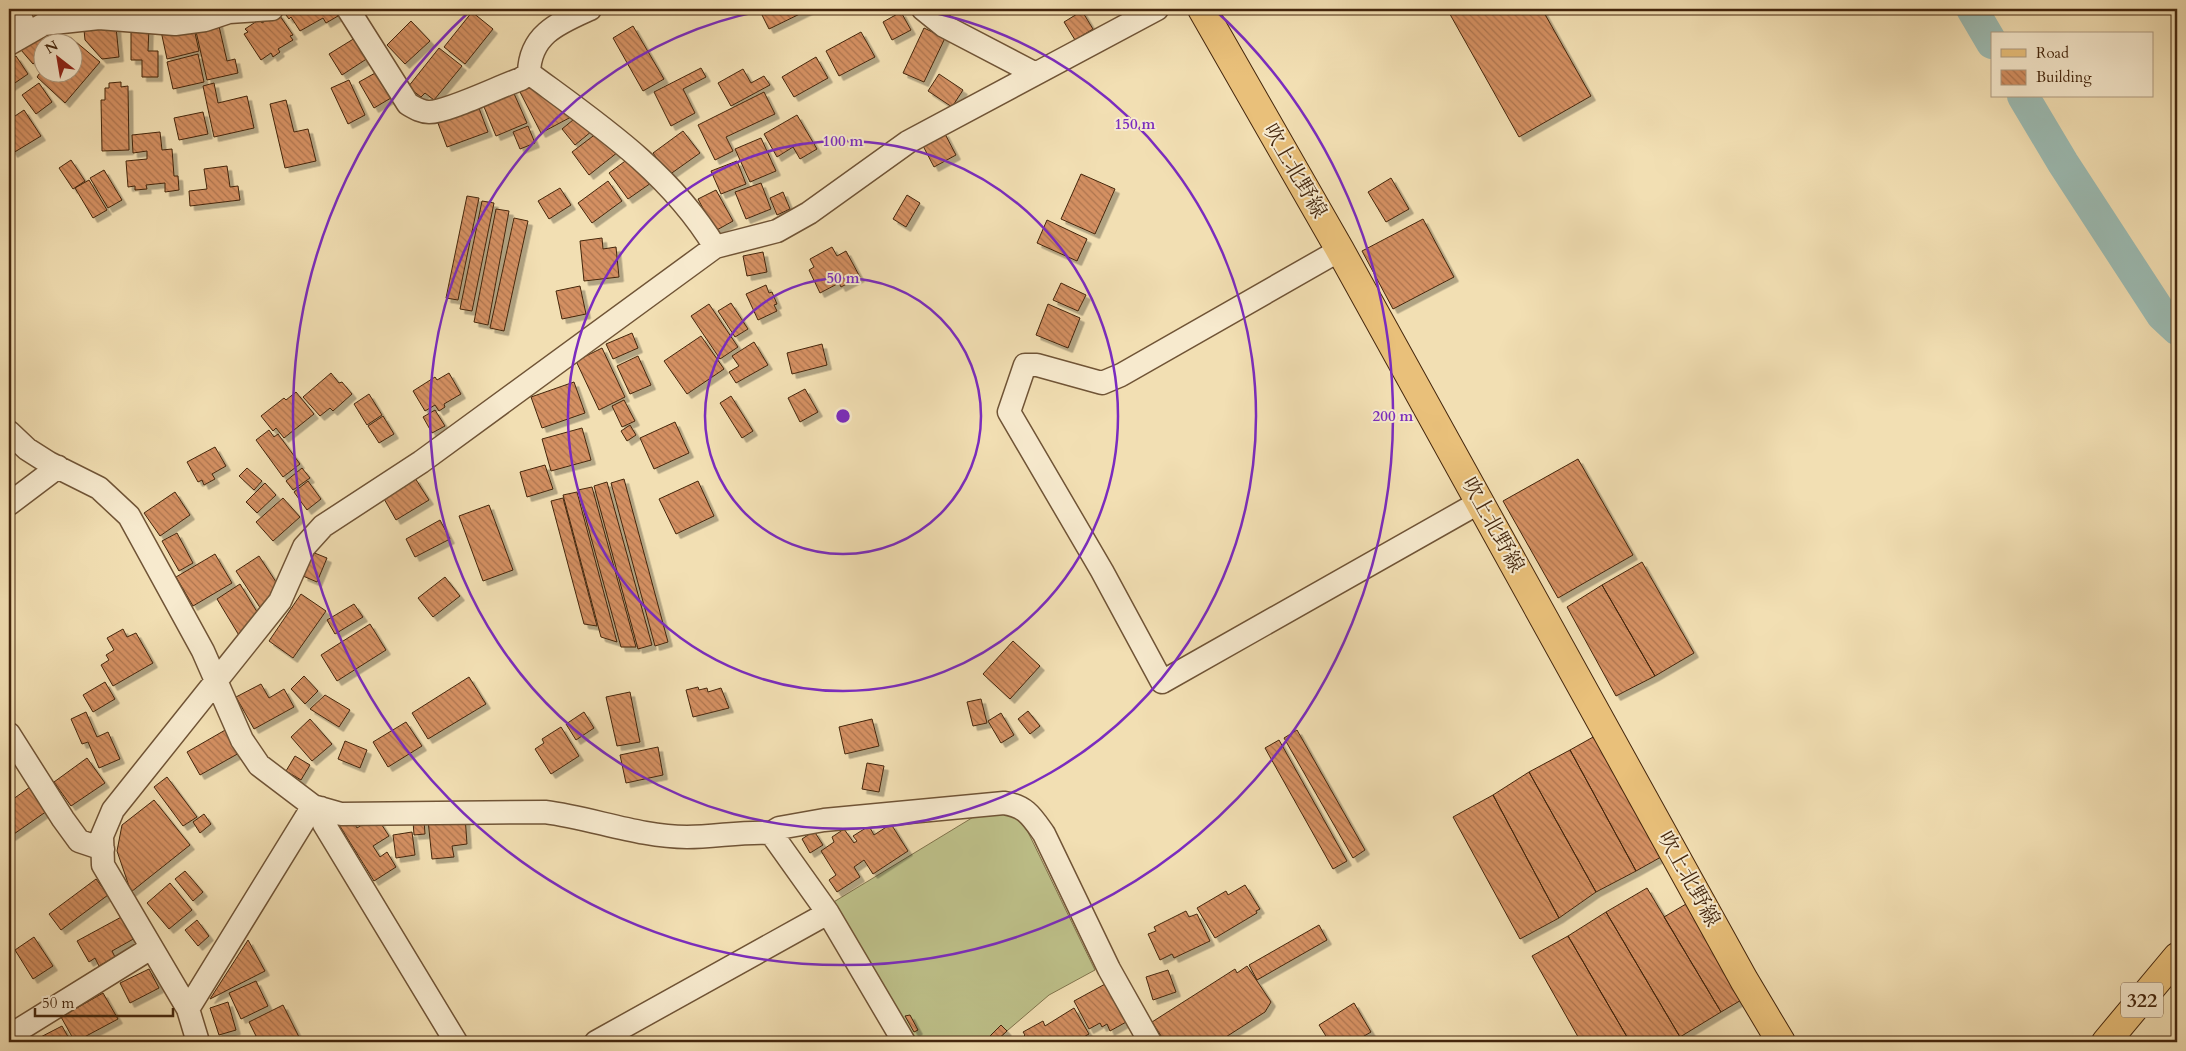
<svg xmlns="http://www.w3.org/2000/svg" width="2186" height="1051" font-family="Cardo,'Noto Serif JP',serif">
  <defs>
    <pattern id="building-back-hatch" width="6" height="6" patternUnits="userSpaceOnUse" patternTransform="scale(1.25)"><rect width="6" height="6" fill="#d49062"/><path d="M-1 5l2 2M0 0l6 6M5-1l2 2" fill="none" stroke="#ae754f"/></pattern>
    <filter id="shadow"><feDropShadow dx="4.5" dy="4.5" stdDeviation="0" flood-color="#0004"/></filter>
  </defs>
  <rect width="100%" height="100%" fill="#f2dfb3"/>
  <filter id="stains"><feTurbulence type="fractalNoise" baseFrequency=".004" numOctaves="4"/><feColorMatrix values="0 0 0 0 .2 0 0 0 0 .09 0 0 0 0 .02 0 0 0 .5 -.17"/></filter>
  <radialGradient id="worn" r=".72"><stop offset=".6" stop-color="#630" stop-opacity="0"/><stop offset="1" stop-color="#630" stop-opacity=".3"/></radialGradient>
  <!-- pitch -->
  <path fill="#bec18a" stroke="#81744c" d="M1007,811L1016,816L1027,830L1095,970L1049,995L994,1042H913L832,903L980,813Z"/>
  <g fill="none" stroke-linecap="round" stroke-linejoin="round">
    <!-- river -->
    <path stroke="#9cbcb4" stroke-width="32" d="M1972,9L1992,43
      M2023,96L2063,163L2162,315L2177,329"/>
  </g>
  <!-- building -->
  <path fill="url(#building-back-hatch)" stroke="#44260d" filter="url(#shadow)" d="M295,9H325L328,12L333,9L338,16L326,23L323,18L300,31L291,17L289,19L286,15Z
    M759,9H810L769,29Z
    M1447,9H1542L1591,96L1519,137Z
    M1082,11L1093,29L1075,40L1064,22Z
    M472,12L493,29L465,64L444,47Z
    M901,12L911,30L892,40L883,22Z
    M278,13L293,35L290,36L293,40L278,49L280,52L273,57L271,53L261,60L244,34L248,32L245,29L260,19L262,23Z
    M411,21L430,41L405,64L387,45Z
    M218,22L227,61L235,59L238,73L207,80L195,27Z
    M193,24L199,51L167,59L161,31Z
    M633,26L664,79L643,91L613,38Z
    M116,27L119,57L102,59L85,40L84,30Z
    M149,27L148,51H158V77H142V60H131V28Z
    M924,28L945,38L924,82L903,73Z
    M861,32L875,57L839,76L826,51Z
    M39,35L46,42H42V56L33,64L21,50Z
    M70,37L100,62L65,103L37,77L42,70V72H72V42H66Z
    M355,38L368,58L342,75L329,54Z
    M439,48L462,66L434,100L425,93L421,97L408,87Z
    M198,54L204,82L173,89L167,62Z
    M16,56L28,74L9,87V61Z
    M816,57L828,78L794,97L782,77Z
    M701,68L706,77L683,89L695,113L671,126L654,92Z
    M743,69L751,83L764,76L770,85L731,106L718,83Z
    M377,72L391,98L374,108L359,82Z
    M939,74L963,90L952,107L928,91Z
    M349,80L365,115L348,124L331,88Z
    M121,82V87L128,86L129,150L102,151L101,100H105V88H109V83Z
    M39,83L52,102L36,114L22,95Z
    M214,83L218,103L247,96L254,128L214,137L203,86Z
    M536,84L571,117L541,133L520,92Z
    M512,89L527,123L496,136L482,102Z
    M764,92L775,114L726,137L733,151L715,160L698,125Z
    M286,100L294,132L308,129L316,161L285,168L270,104Z
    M477,103L488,132L447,147L436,118Z
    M24,110L41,136L13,153L9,146V120Z
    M203,112L208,134L179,140L174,118Z
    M579,115L592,131L575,145L562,129Z
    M797,115L817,149L800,159L793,147L777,157L764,134Z
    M528,126L535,143L520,149L513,132Z
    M601,130L618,152L589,175L572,152Z
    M683,131L700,153L669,175L653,153Z
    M160,132L162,150L172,149L174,176H178L179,190L165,192V183L146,185L147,189L135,190V186L128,187L126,161L147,159V151L133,153L132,135Z
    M944,132L956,155L934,167L922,144Z
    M761,138L776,171L750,182L735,149Z
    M632,156L651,183L628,199L609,173Z
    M71,160L85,181L73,189L59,168Z
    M737,161L746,184L721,194L711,171Z
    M227,166L230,187L238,186L240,200L190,206L189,191L207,189L204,169Z
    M104,170L122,200L108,208L90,178Z
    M1081,174L1115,189L1095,234L1061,219Z
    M1391,178L1409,209L1386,222L1368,192Z
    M89,180L107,210L93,218L75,188Z
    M608,181L622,201L592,223L578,203Z
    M761,183L771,209L746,219L735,192Z
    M560,188L571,205L549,219L538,201Z
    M716,190L733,221L715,231L698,199Z
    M783,192L790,209L777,215L770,198Z
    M907,195L920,203L906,227L893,219Z
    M467,196L479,198L458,300L446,298Z
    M482,201L494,203L472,311L460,309Z
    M496,209L509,211L488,325L474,322Z
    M514,218L528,221L504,331L490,328Z
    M1423,219L1454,277L1393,309L1362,251Z
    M1047,220L1087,239L1077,261L1037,243Z
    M602,238L603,249L616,247L619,277L584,281L580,241Z
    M832,247L837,256L846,251L860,277L841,287L839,283L820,293L809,270L814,267L810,259Z
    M763,252L767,272L747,276L743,256Z
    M1061,283L1086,295L1078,311L1053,300Z
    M766,285L769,293L772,292L777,304L774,305L777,311L758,320L746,294Z
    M580,286L586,314L562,319L556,291Z
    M731,303L748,329L735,337L718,311Z
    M709,304L738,347L720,359L691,316Z
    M1048,304L1080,318L1068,348L1036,335Z
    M632,333L638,348L613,359L606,344Z
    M701,336L724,369L687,394L664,361Z
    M754,342L768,365L736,383L729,372L739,366L732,356Z
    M822,344L827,365L792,374L787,353Z
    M602,348L625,397L599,410L576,361Z
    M638,356L651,385L630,394L617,366Z
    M331,373L339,383L342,382L352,394L333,411L330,408L320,416L303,397Z
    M449,373L461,394L444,404L445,407L439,411L435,405L425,411L413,391L435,377L437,380Z
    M574,382L585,413L542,428L531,397Z
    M805,389L818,412L800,422L788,398Z
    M296,392L314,414L284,438L276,428L273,431L261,416L284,398L286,400Z
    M369,394L382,415L367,425L354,404Z
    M731,396L753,431L742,438L720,403Z
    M624,400L635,421L622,427L612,406Z
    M435,410L445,426L432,433L423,417Z
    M383,416L394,434L379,443L368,426Z
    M675,422L689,453L654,469L640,438Z
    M630,425L636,435L627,441L621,431Z
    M582,428L591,460L551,471L542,439Z
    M269,430L274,437L278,434L300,464L283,477L256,440Z
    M215,447L226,466L212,474L215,479L204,485L202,480L198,482L187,462Z
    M1578,459L1633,555L1558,598L1503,501Z
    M545,465L553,489L527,497L520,472Z
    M247,468L262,481L254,490L239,476Z
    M302,468L310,478L293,490L286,481Z
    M415,478L429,500L396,520L383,497Z
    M624,479L668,642L655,646L611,483Z
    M308,481L321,499L307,510L294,492Z
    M698,481L714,516L676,534L659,499Z
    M607,482L652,645L638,649L594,486Z
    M265,483L276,495L257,513L246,502Z
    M592,487L636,647H621L578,490Z
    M175,492L190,515L160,536L144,513Z
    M577,492L617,642L601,637L563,495Z
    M283,498L300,517L273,541L256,522Z
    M563,498L597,626L584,624L551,501Z
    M489,505L513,570L483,581L459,516Z
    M440,520L450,539L415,557L406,539Z
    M177,533L193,563L179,571L162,541Z
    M312,552L327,558L317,582L303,576Z
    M215,554L232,583L193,606L176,577Z
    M259,556L278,585L261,609L236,571Z
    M1642,562L1694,653L1655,676L1602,585Z
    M445,577L460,596L433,617L418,598Z
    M240,584L259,615L240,637L217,599Z
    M1602,585L1655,676L1616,696L1567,607Z
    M301,594L326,611L293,658L269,641Z
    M354,604L363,617L335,634L327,620Z
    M370,624L386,650L337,681L321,655Z
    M123,629L127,637L136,633L153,663L113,686L101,665L109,660L106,655L114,650L107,638Z
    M1013,641L1040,666L1010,699L983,674Z
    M304,676L318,691L305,704L291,689Z
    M469,677L486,704L428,739L412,713Z
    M105,682L115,699L93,712L83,695Z
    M261,684L269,698L284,689L294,707L254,729L236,697Z
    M698,687L699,690L707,688L708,692L721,688L729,708L693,717L686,690Z
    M630,692L640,742L617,746L606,697Z
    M325,695L350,710L339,727L310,709Z
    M981,699L987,723L973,726L967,702Z
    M1028,711L1040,726L1030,734L1018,719Z
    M86,712L97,737L108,732L120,759L99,768L88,742L82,744L71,719Z
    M584,712L594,728L576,740L566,724Z
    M1001,713L1014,735L1001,743L988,721Z
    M310,719L332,744L312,761L291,737Z
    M872,719L879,746L845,754L839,727Z
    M406,722L422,746L388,767L373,742Z
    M561,727L579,756L551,774L535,749L544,743L542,739Z
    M227,729L241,752L200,775L187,752Z
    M1297,730L1365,850L1353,858L1284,738Z
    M1595,736L1661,857L1636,871L1570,750Z
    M1279,740L1347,861L1333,869L1265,748Z
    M345,741L367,750L360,768L338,759Z
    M658,747L663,775L626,783L620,755Z
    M1570,750L1636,871L1596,892L1529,772Z
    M295,756L310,765L301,780L286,771Z
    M87,758L105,783L71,806L54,782Z
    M867,763L884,766L879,792L862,789Z
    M1529,772L1596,892L1559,918L1493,795Z
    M167,777L197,817L183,826L154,787Z
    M30,787L47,811L11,836L9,833V802Z
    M1493,795L1559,918L1520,939L1453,817Z
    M154,800L190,845L131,892L117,851L122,825Z
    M204,814L211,824L200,833L193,822Z
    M350,816L357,828L376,816L389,836L373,846L380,857L387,852L396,867L374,881L338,823Z
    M465,816L467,844L452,846L454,857L432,859L428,820Z
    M424,820L425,834L414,835L413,821Z
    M891,824L908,851L873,874L864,860L854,867L860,877L837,892L829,880L836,875L821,851L834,842L832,837L844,829L854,843L857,841L853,836L869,826L874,835Z
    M814,831L823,845L810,853L802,839Z
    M412,832L415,855L396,858L393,835Z
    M185,871L203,892L193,901L175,879Z
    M96,879L108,895L61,930L49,914Z
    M170,883L192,910L169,929L147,903Z
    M1245,885L1260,909L1256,911L1257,913L1215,938L1197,908L1226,891L1228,895Z
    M1647,888L1721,1012L1680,1037L1606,912Z
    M1686,904L1743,999L1721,1012L1664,917Z
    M1186,911L1189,917L1197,914L1210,941L1174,958L1172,954L1160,960L1148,934L1156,931L1154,927Z
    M1606,912L1680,1037L1670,1042H1630L1568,936Z
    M125,915L137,937L112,951L115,957L99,966L95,958L89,962L77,941Z
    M197,920L209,936L198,946L185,930Z
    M1319,925L1327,940L1257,980L1249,965Z
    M1568,936L1630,1042H1581L1532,956Z
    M34,937L53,966L33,979L15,950Z
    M248,940L265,971L210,999Z
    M1247,966L1271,1002L1265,1012L1218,1042H1165L1152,1022L1235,969L1237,973Z
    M149,969L159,988L130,1003L120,983Z
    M1168,970L1176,992L1153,1000L1146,977Z
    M256,981L268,1006L241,1019L229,993Z
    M1107,983L1128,1021L1110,1031L1107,1024L1102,1027L1100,1023L1089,1029L1074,1001Z
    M103,993L118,1019L75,1042L61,1017Z
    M228,1002L236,1030L219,1035L210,1008Z
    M1354,1003L1371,1032L1354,1042H1327L1329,1041L1319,1025Z
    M283,1005L301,1041L259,1042L249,1022Z
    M1074,1008L1089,1034L1075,1042H1014L1019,1037L1021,1039L1025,1035L1023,1032L1043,1021L1045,1026Z
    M910,1015L918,1030L914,1032L905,1016Z
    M1001,1025L1007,1031L995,1042L990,1036Z
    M62,1026L71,1042H31Z"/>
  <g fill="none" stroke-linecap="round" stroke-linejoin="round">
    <defs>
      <path id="minor" d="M17,9L27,32
        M348,9L408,104C415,108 421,112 429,112C448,112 500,86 521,79L529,73
        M923,9L944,26L1034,73
        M9,44L44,24L99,18L175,24L205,20L229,12L272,9
        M529,73C598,124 669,171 715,247
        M529,73C530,34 559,23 590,9
        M1340,250L1121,375L1102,383L1037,365H1025L1009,412L1102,571L1162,682L1480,502
        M9,432L27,449L49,463L99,488L129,516L203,651L242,740L259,765L313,806L341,814L545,812C592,818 640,837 687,837C715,837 744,831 771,833L779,828L824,820L1004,803C1026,806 1032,817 1044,834L1109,969L1150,1042
        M9,504L58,467
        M9,734L63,819L79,841L103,849
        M321,808L324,824L456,1042
        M771,833L828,913L904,1042
        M188,1009L313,806
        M9,1036L151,948
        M198,1042L188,1009L103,865L102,836L113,810L280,601L304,547L323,526L421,462L715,247L777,231L809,213L908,142L1157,9
        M596,1042L828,913"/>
      <path id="major" d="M1202,9L1340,250L1744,980L1781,1042"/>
      <path id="highway" d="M2106,1042L2177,957"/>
    </defs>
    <!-- minor casing -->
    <use href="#minor" stroke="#705436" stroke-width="25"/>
    <!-- major casing -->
    <use href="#major" stroke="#44260d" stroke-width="30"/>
    <!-- highway casing -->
    <use href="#highway" stroke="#44260d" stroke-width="30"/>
    <!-- minor -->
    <use href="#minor" stroke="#f7eace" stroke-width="22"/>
    <!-- major -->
    <use href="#major" stroke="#e9c07a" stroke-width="28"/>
    <!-- highway -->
    <use href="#highway" stroke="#e9c07a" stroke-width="28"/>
  </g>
  <!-- distance rings -->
  <g fill="none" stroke="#7b2cbf" stroke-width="2.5">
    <circle cx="843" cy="416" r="138"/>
    <circle cx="843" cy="416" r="275"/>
    <path d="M915 9A413 413 0 1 1 771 9"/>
    <path d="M1215 10A550 550 0 1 1 471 10"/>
  </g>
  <g text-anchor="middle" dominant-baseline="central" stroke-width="4" stroke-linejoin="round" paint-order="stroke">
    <!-- shield labels -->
    <rect fill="#f7eace" stroke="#7a6147" stroke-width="1" x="2121" y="982.5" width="42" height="35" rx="4"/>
    <g font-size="20" font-weight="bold" fill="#44260d">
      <text x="2142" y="1000">322</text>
    </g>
    <!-- street labels -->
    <g font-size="21" fill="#44260d" stroke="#f7eace">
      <text transform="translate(1295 171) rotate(60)">吹上北野線</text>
      <text transform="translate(1493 525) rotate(61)">吹上北野線</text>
      <text transform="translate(1689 879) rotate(61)">吹上北野線</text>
    </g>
  </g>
  <circle cx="843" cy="416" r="8" fill="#7b2cbf" stroke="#f7eace" stroke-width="2.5"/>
  <g font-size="15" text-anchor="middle" font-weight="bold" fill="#7b2cbf" stroke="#f7eace" stroke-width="4" stroke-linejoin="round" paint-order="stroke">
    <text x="1135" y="129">150 m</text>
    <text x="843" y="146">100 m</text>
    <text x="843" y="283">50 m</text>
    <text x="1393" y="421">200 m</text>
  </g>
  <!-- margin -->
  <rect width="2186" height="1051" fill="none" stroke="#f2dfb3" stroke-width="30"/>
  <rect x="10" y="10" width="2166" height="1031" fill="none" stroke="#44260d" stroke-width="2.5"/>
  <rect x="15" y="15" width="2156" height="1021" fill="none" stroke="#44260d"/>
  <!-- legend -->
  <rect x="1991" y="32" width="162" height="65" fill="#f7eace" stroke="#af9c81"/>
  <rect x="2001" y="49" width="25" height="8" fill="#e9c07a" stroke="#af9c81"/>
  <text x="2036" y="58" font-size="15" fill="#44260d">Road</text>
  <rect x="2001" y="70" width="25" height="15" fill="url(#building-back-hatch)" stroke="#af9c81"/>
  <text x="2036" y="82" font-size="15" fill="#44260d">Building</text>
  <!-- north arrow -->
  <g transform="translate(58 58) rotate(329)"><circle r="24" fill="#f7eace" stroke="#af9c81"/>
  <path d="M0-4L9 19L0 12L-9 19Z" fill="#8f2418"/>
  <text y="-8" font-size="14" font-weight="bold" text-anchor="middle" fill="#44260d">N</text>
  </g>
  <!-- scale -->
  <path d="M35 1008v8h138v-8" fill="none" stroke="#44260d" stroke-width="2.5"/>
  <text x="42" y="1008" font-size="15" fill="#44260d" stroke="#f7eace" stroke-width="4" paint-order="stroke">50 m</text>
  <rect width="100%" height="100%" filter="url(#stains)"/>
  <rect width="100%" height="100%" fill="url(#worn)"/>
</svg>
